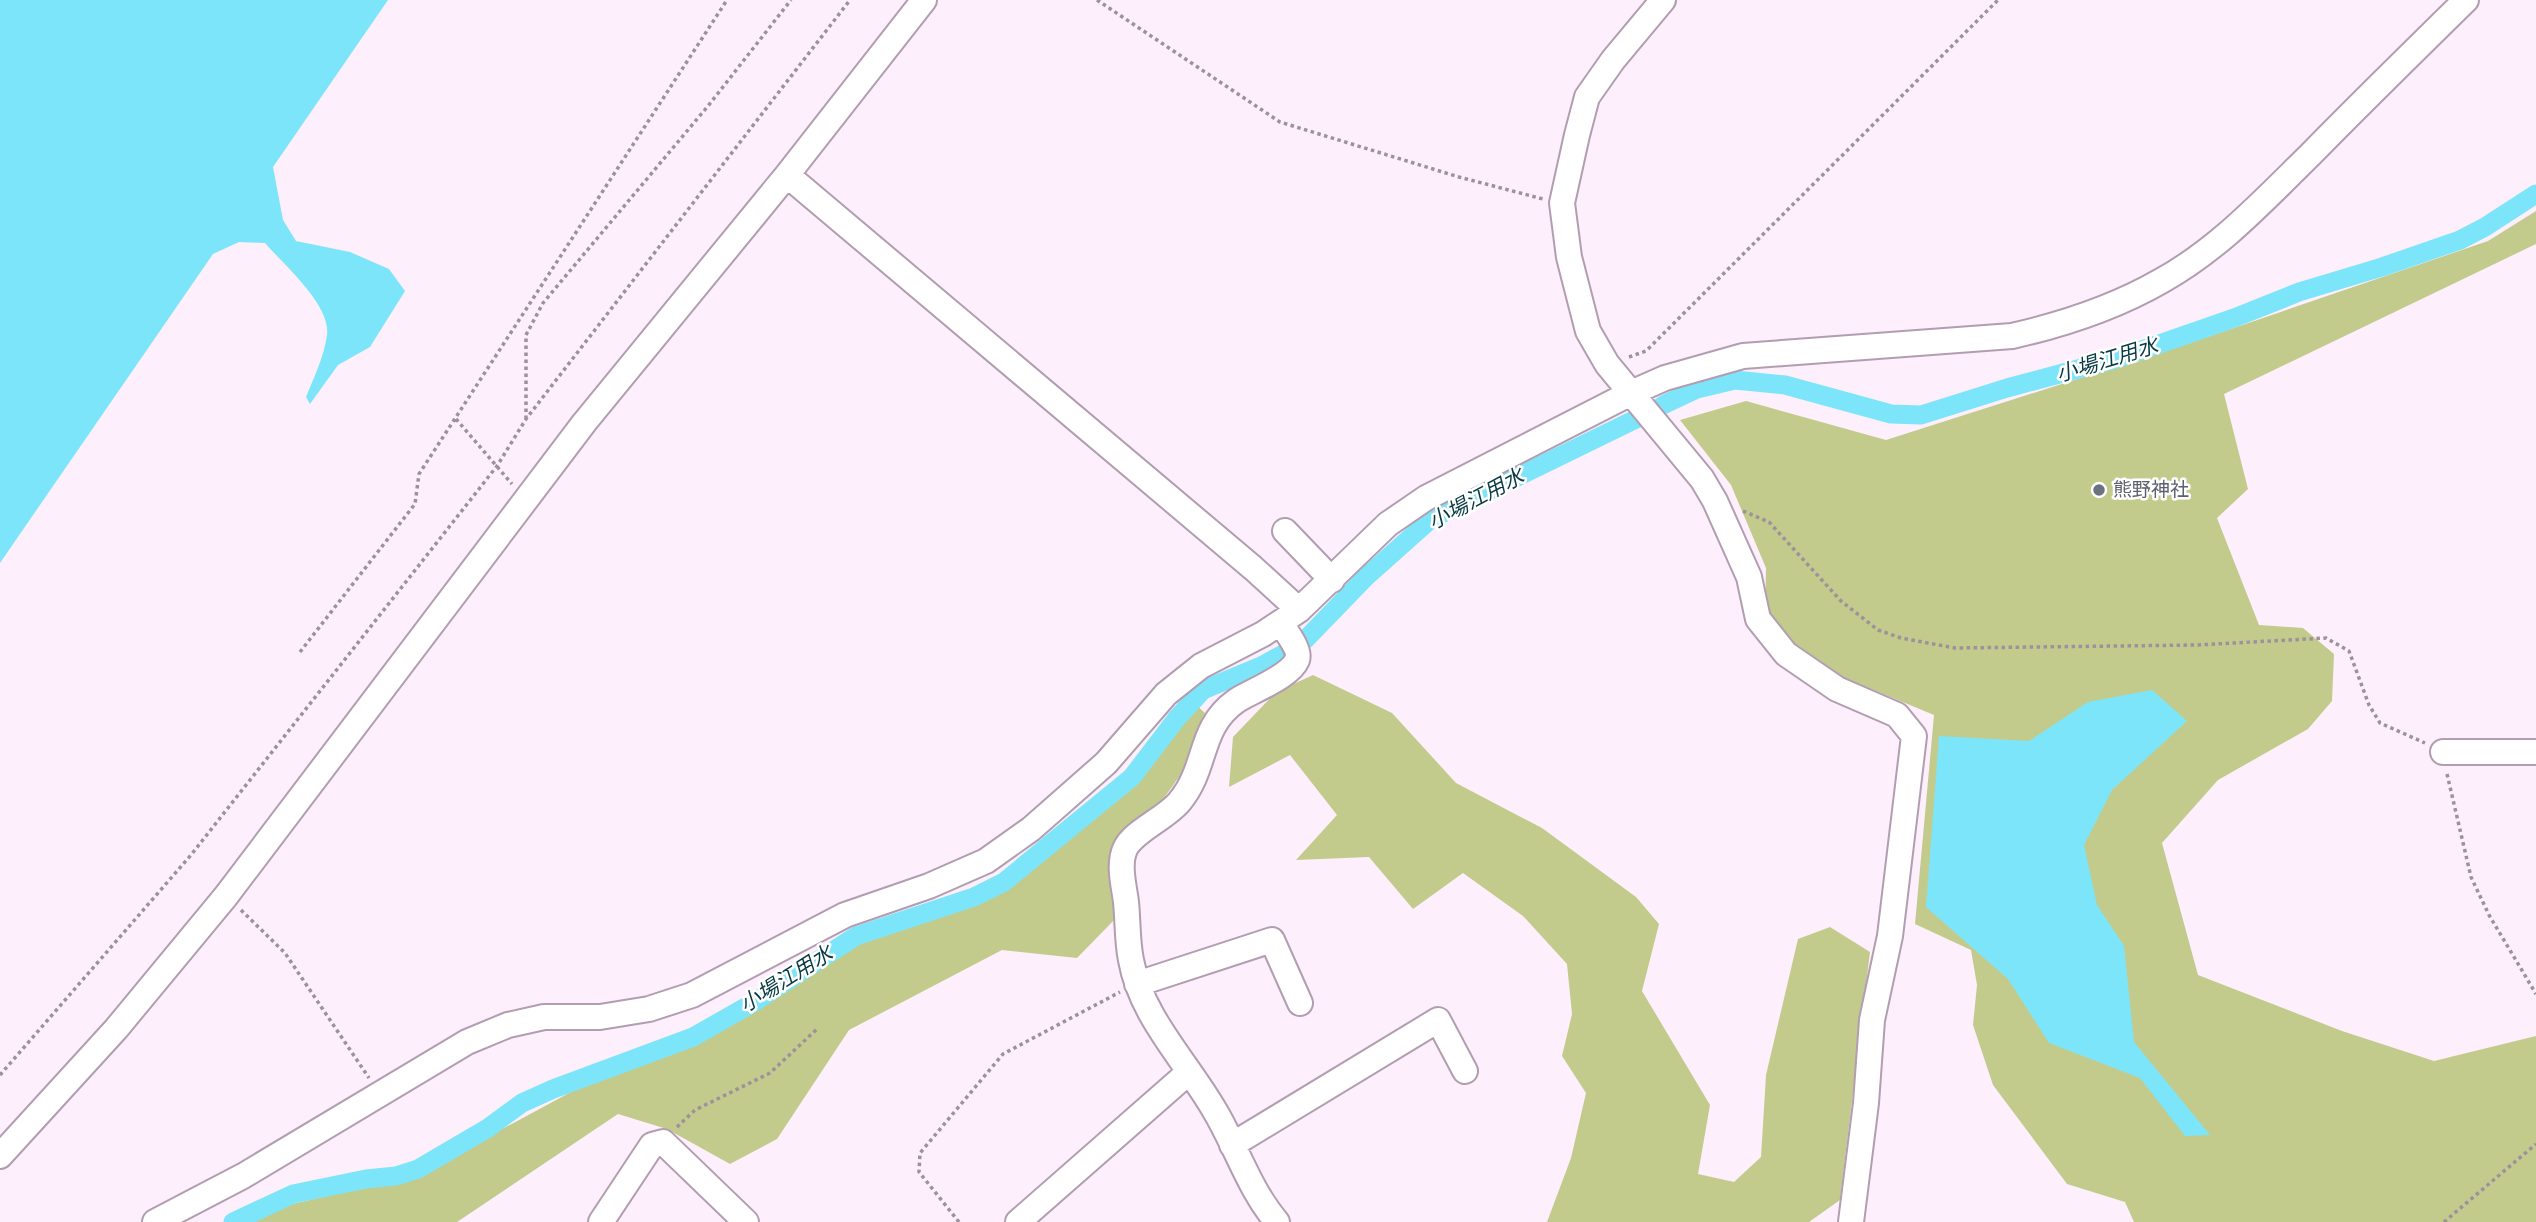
<svg xmlns="http://www.w3.org/2000/svg" width="2536" height="1222" font-family="'Source Sans 3','Noto Sans JP',sans-serif">
  <rect width="100%" height="100%" fill="#fdeffc"/>
  <!-- green -->
  <path fill="#c2cb8c" d="M2536,211V244L2224,394L2248,489L2217,518L2259,625L2303,628L2334,654L2332,701L2308,729L2218,780L2162,843L2198,975L2342,1031L2434,1061L2536,1036V1222H2134L2125,1202L2067,1184L1993,1085L1973,1025L1977,985L1971,950L1915,924L1934,715L1840,676L1765,622L1766,568L1731,485L1680,420L1746,401L1886,440L2178,347L2488,241Z
    M1313,675L1392,713L1456,783L1542,828L1636,897L1659,924L1642,991L1710,1105L1698,1174L1734,1182L1761,1157L1766,1075L1798,939L1830,927L1870,952L1840,1200L1809,1222H1547L1571,1158L1586,1093L1562,1056L1572,1014L1567,964L1523,916L1463,873L1413,909L1369,857L1296,860L1337,815L1290,755L1229,787L1233,737L1276,692Z
    M1195,704L1205,713L1198,728L1190,760L1174,784L1158,806L1128,826L1114,843L1110,863L1118,916L1077,958L1002,950L849,1030L777,1139L730,1164L667,1129L618,1114L457,1222H252L292,1204L415,1176L595,1079L696,1039L752,1008L857,941L976,904L1008,885L1145,773L1172,732Z"/>
  <!-- water -->
  <path fill="#7de5fa" d="M0,0H388L273,167L283,220L296,241L350,252L389,269L405,291L370,347L338,365L310,404L306,397C314,377 324,357 327,335C331,305 284,265 265,243L239,242L213,254L0,563Z
    M2152,690L2187,721L2112,790L2084,845L2097,905L2124,946L2134,1042L2210,1135L2185,1136L2140,1078L2049,1043L2008,979L1926,907L1939,736L2029,741L2088,702Z"/>
  <g fill="none" stroke-linecap="round" stroke-linejoin="round">
    <!-- canal -->
    <path stroke="#7de5fa" stroke-width="19" d="M1663,405L1697,389L1735,380L1785,385L1891,414L1921,415L2007,388L2119,358L2234,318L2299,292L2382,267L2460,240L2485,227L2536,194
      M1305,640L1366,577L1431,519L1638,418
      M233,1222L293,1194L366,1179L396,1176L418,1169L488,1128L522,1103L553,1089L693,1037L751,1004L856,936L974,897L1004,882L1132,777L1177,718L1203,690L1261,666L1287,652"/>
    <defs>
      <path id="minor" d="M1663,0L1613,60L1587,97L1577,135L1562,203L1569,257L1588,331L1607,364L1702,479L1715,501L1749,577L1758,619L1786,654L1837,689L1897,715L1914,736L1890,936L1872,1020L1866,1103L1851,1222
        M787,175L1253,568L1299,610
        M1285,531L1332,580
        M2443,752H2536
        M1137,984L1272,940L1300,1003
        M1232,1145L1438,1020L1465,1071
        M0,1156L116,1029L226,896L584,423L787,175L924,0
        M155,1222L243,1176L467,1042L508,1025L544,1017H600L649,1009L692,995L845,915L929,886L986,861L1031,829L1106,763L1166,694L1201,666L1263,634L1299,610L1388,524L1426,498L1631,393L1665,378L1743,356L2012,336C2065,324 2114,308 2161,281C2219,249 2264,200 2311,154C2362,102 2414,51 2466,0
        M601,1222L652,1145L663,1142L746,1222
        M1018,1222L1189,1072
        M1277,1222C1249,1189 1237,1148 1215,1111C1187,1062 1141,1017 1131,960C1127,941 1128,921 1126,902C1124,886 1118,865 1125,849C1133,831 1167,818 1180,801C1208,767 1198,728 1236,701C1251,691 1290,677 1297,660C1301,650 1286,632 1281,623"/>
    </defs>
    <!-- minor casing -->
    <use href="#minor" stroke="#b29db1" stroke-width="28"/>
    <!-- path -->
    <path stroke="#9d919c" stroke-width="3.5" stroke-dasharray="3.5 3.5" stroke-linecap="butt" d="M1097,0L1280,122L1459,177L1543,199
      M1629,357L1646,351L1998,0
      M456,419L512,484
      M526,419V335L543,303L708,106L791,0
      M1743,511L1769,522L1841,601L1878,630L1901,638L1955,648L2197,645L2326,638L2349,651L2369,705L2380,723L2425,743
      M300,652L415,504L419,474L727,0
      M2447,774L2471,877L2489,915L2536,994
      M241,910L285,953L369,1078
      M0,1075L191,855L497,466L526,419L850,0
      M677,1127L695,1110L770,1073L817,1029
      M959,1222L919,1172L920,1153L1003,1054L1120,992
      M2444,1222L2536,1144"/>
    <!-- minor -->
    <use href="#minor" stroke="#fff" stroke-width="24"/>
  </g>
  <!-- markers -->
  <circle fill="#6b7280" stroke="#fff" stroke-width="2.5" cx="2099" cy="490" r="7"/>
  <g text-anchor="middle" dominant-baseline="central" stroke-width="5" stroke-linejoin="round" paint-order="stroke">
    <!-- worship labels -->
    <g font-size="19" fill="#5b616d" stroke="#fff" text-anchor="start">
      <text x="2113" y="490">熊野神社</text>
    </g>
    <!-- water labels -->
    <g font-size="21" font-style="italic" fill="#063942" stroke="#fff">
      <text transform="translate(2107 360) rotate(-17)">小場江用水</text>
      <text transform="translate(1476 499) rotate(-28)">小場江用水</text>
      <text transform="translate(786 979) rotate(-32)">小場江用水</text>
    </g>
  </g>
</svg>
